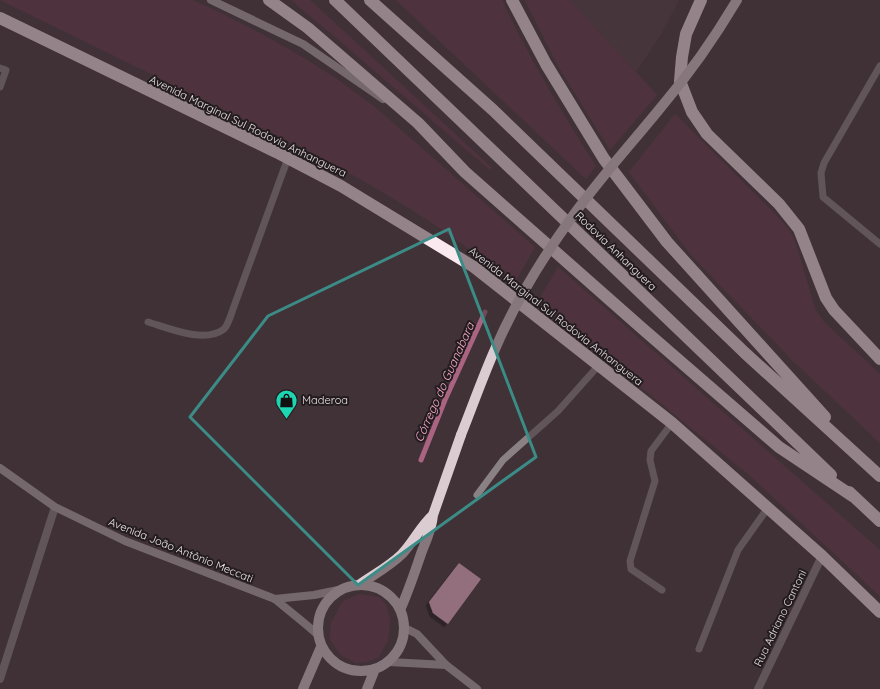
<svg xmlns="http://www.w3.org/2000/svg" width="880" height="689" font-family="Quicksand,sans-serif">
  <defs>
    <filter id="shadow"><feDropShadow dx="-3.5" dy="3.5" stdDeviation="0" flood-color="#0009"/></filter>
  </defs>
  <rect width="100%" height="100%" fill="#403237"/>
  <!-- built -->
  <path fill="#4e3a41" d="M570,0H679L662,33L636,72Z"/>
  <!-- green -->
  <path fill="#613548" d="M0,0H192L215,10L258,32L304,58L337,79L376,108L535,247L513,286C500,274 486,261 472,251C423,214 369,184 317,155Z
    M291,0H310L491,167V171L327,30Z
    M396,0H502C529,58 562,113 596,166L586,179Z
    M525,0H570L657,95L610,150L558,66Z
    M675,114L777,216L790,231L795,241L816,311L824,322L880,374V443L792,360L691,255L629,172Z
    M558,267L880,550V596L748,474L537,303Z
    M359,594L379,597L386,605L390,620L388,640L379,657L367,662L356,663L342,656L330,640L331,623L342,602Z"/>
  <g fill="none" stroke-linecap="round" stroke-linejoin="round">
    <!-- stream -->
    <path stroke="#aa6481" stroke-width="5" d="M421,460L445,400L485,312"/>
  </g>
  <!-- building -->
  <path fill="#f8b9d1" filter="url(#shadow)" d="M459,563L481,579L448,624L433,613L429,602Z"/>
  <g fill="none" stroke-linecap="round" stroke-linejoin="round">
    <!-- lane -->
    <path stroke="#898184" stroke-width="7" d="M880,66L824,163L821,173L823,197L880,244
      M0,68L6,70L0,87
      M148,322C168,328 205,344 224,329C228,325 231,315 233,309L288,158
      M477,495L503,460L558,411L599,365
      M662,590L631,569L630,561L655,481L650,460L651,451L672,423
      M699,649L738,550L767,509"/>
    <!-- street -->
    <path stroke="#898184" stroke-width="8" d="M0,679L55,507
      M758,689L822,556"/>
    <!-- secondary -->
    <path stroke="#b7abaf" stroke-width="8" d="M211,0L303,44L383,99
      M0,468L55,507L125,541L275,599C289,611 304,622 318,635
      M275,599L314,595L343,589
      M405,628L417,634L446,665L477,689
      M389,662L446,665"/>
    <!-- primary -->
    <path stroke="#dbccd1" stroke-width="10" d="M318 628a43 43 0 1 1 86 0a43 43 0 1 1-86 0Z
      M359,585C373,575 390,566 402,554C414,541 420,527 433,515
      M400,610C409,590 415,571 422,551C427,539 432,528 433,515L461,435
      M303,689L321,647
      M367,689L375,669"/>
    <!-- highway -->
    <path stroke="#fbe9f0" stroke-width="12" d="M269,0L308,28L418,123L465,172L644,330L779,447L854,497
      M335,0L831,475
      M370,0L493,110L745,353L880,476
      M512,0L546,64L604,159L667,242L825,417
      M701,0L686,34L682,57L680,81L692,112L707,134L779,204L799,229L826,298L834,310L880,359
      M0,18L276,152L341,186L474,267L672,423L822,556L880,612
      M849,492L880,521"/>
    <!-- primary-bridge -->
    <path stroke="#dbccd1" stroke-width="10" d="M461,435C473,405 483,376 496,347C516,301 543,257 572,217C600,178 632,143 662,106C690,73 715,37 737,0"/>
  </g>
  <!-- marked area -->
  <path d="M0 0H880V689H0ZM449,229L536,457L358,585L190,417L268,316Z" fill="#403237" fill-opacity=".55" fill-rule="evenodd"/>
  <path fill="none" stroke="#3b8c86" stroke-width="3" stroke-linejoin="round" d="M449,229L536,457L358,585L190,417L268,316Z"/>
  <!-- icons -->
  <defs>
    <symbol id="shop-pin" viewBox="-11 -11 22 30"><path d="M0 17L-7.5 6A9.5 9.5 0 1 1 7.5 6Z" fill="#1ed5b1" stroke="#221c1e"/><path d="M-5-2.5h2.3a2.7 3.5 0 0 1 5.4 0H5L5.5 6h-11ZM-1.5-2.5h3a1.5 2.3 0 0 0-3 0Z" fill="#111"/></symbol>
  </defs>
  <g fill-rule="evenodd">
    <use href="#shop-pin" x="274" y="388" width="25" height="34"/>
  </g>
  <g text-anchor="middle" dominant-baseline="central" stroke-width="4" stroke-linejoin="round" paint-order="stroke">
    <!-- street labels -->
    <g font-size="11" fill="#ece2e6" stroke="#221c1e">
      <text transform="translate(248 126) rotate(26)">Avenida Marginal Sul Rodovia Anhanguera</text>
      <text transform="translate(616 251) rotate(44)">Rodovia Anhanguera</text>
      <text transform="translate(556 316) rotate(38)">Avenida Marginal Sul Rodovia Anhanguera</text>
      <text transform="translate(181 550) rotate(22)">Avenida João Antônio Meccati</text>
      <text transform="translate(780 618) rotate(-64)">Rua Adriano Cantoni</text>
    </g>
    <!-- poi labels -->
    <g font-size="11" fill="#ece2e6" stroke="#221c1e" text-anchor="start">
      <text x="302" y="400">Maderoa</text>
    </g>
    <!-- water labels -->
    <g font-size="12" font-style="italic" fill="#fbabcb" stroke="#221c1e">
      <text transform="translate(444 382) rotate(-66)">Córrego do Guanabara</text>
    </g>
  </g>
</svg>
